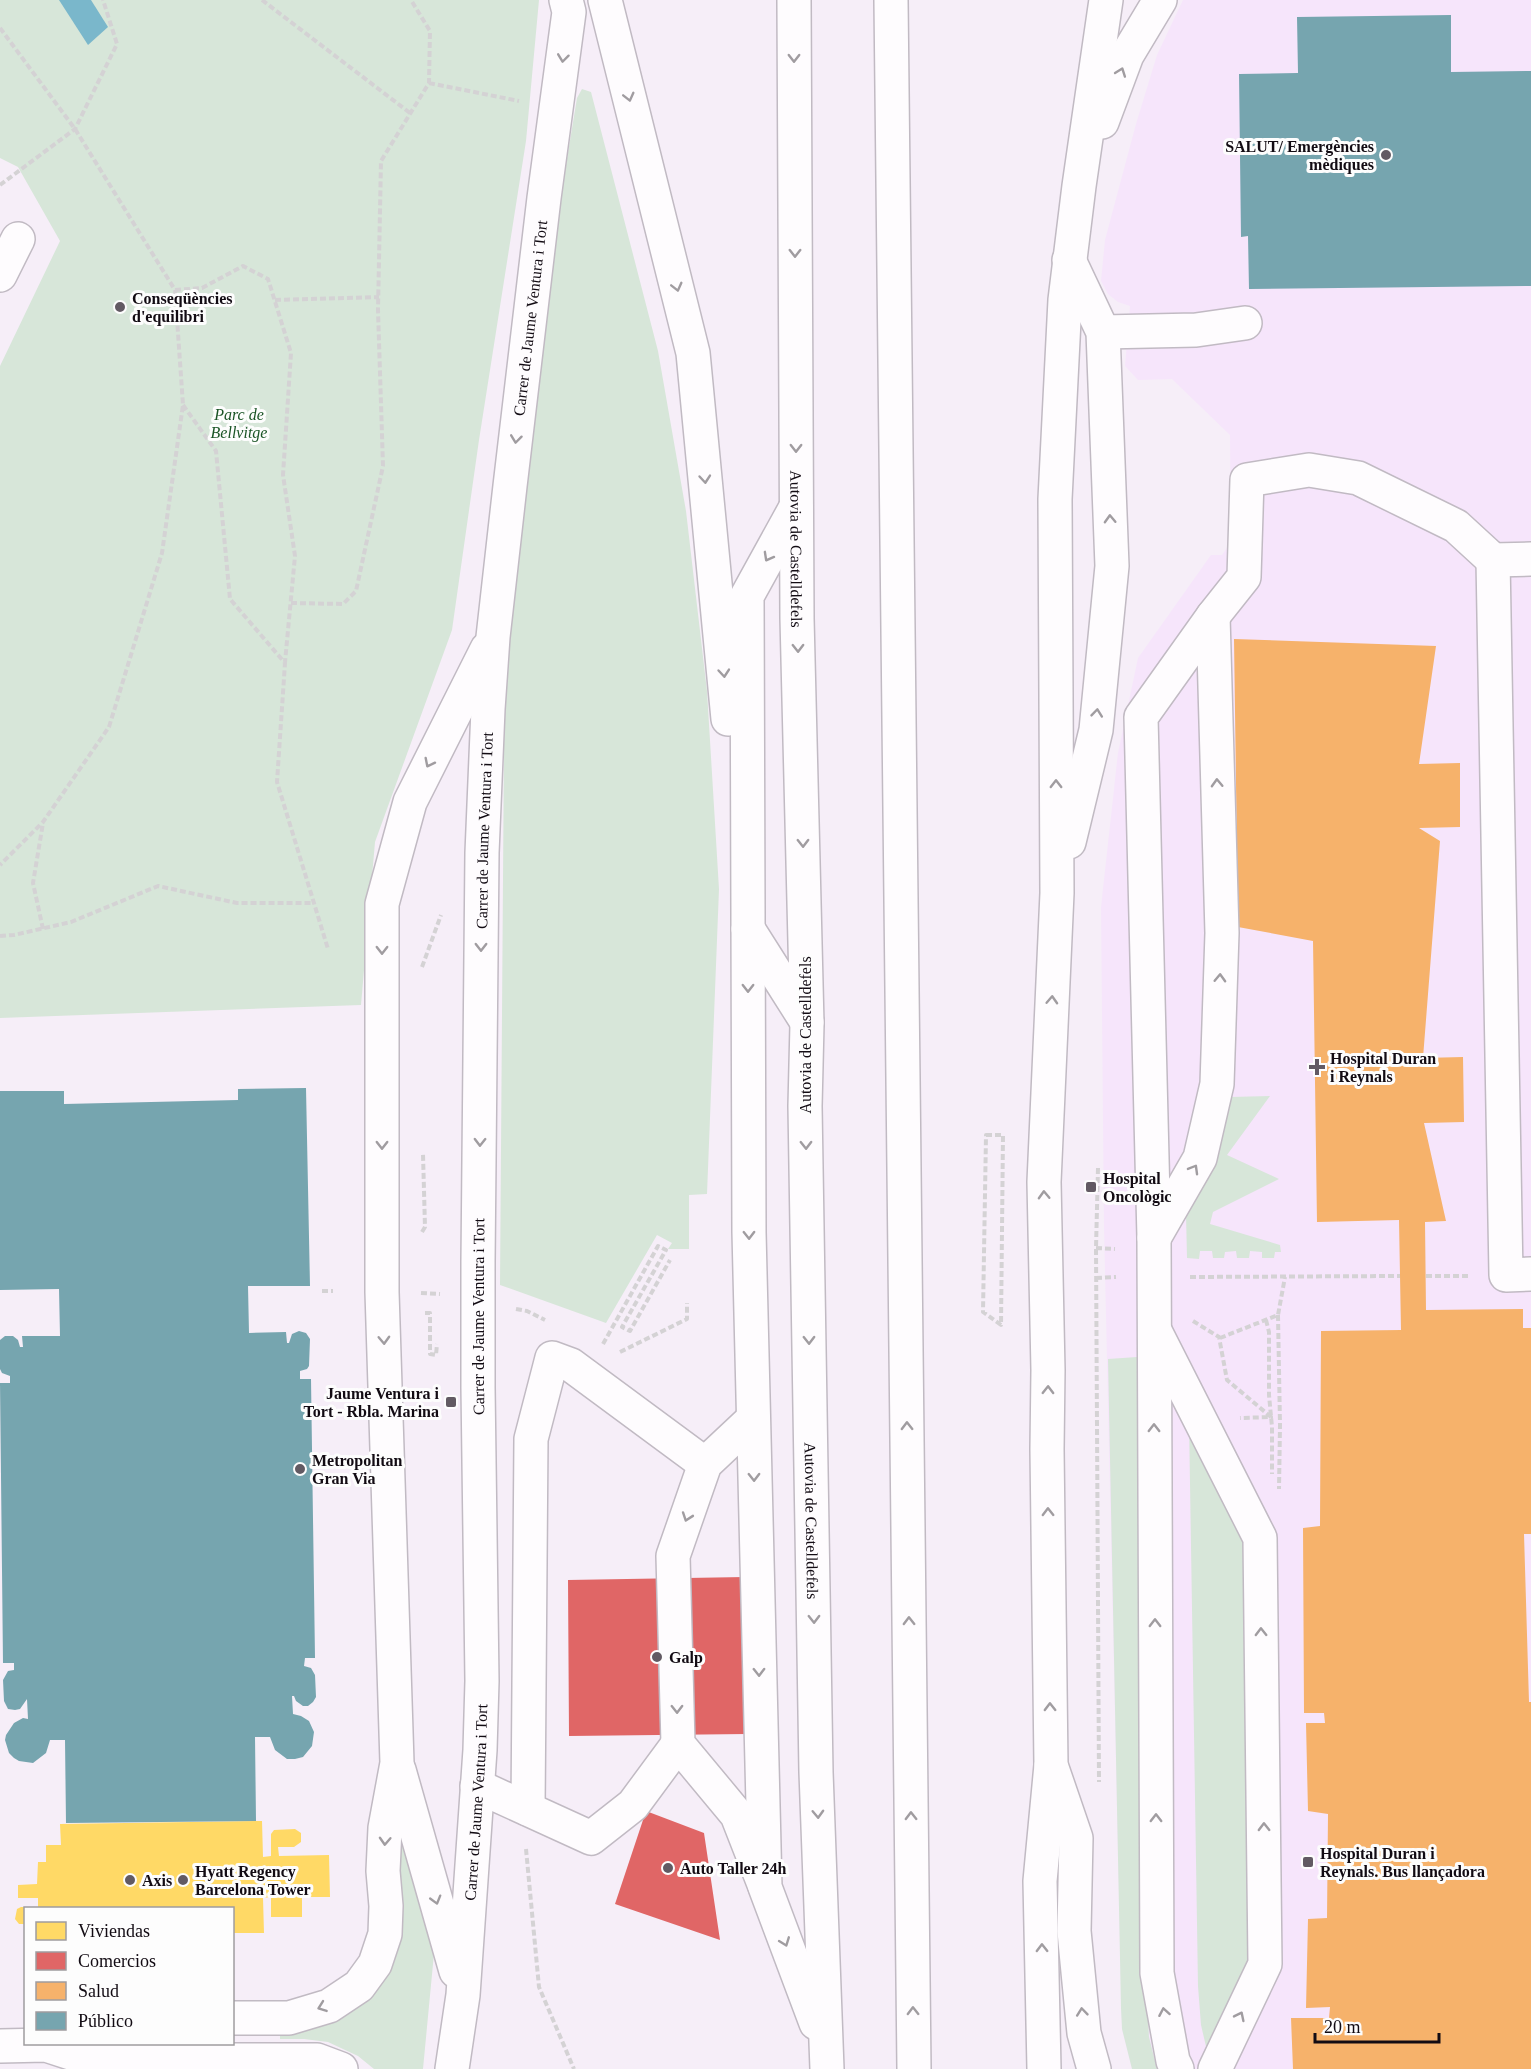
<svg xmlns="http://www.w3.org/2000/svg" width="1531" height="2069" font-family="Georgia,serif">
  <rect width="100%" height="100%" fill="#f6eef8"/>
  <!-- built -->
  <path fill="#f6e5fb" d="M1183,0H1531V2069H1132L1122,2029L1104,1226L1101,907L1118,753L1138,658L1211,555H1222L1231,542L1230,435L1172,379L1138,380L1125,366L1130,306L1118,302L1108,294L1101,281L1105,240L1136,124L1157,55Z"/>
  <!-- green -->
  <path fill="#d7e6d9" d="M0,0H539L526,141L479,440L452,630L375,842L361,1005L0,1018V366L60,241L18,167L0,158Z
    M582,89L591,92L658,351L686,511L707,691L719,889L707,1194L689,1195V1249H668L672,1243L657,1235L606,1323L500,1285L505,608L527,401L577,98Z
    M1270,1096L1227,1155L1279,1179L1213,1212L1210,1224L1280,1245L1281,1252H1275L1274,1258H1262V1252L1250,1251L1249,1258H1237L1236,1251L1225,1252L1224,1258H1213L1212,1251H1200L1199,1259L1187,1258L1186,1214L1230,1097Z
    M1137,1357L1147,2001L1149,2037L1157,2069H1132L1122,2029L1121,2008L1108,1359Z
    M1189,1420L1252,1537L1258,1958L1208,2055L1201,2025L1198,1986Z
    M394,1812L435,1943L423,2069H374L358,2056L328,2042L304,2039H280V2030L361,2000Z"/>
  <!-- water -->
  <path fill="#7ab7cb" d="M59,0H91L108,27L88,45Z"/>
  <!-- homes -->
  <path fill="#ffd966" d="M262,1821L263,1857L271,1856V1834L274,1830L295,1829L301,1833V1842L294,1847H278L279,1856L329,1855L330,1897H302V1917H271V1897L263,1898L264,1933H232V1908H38V1898H18V1885L37,1884L38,1862H46V1845H61L60,1824Z
    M21,1907H26V1924H19L15,1919L17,1909Z"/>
  <!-- shops -->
  <path fill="#e06666" d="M745,1577L747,1734L569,1736L568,1580Z
    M646,1811L704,1833L720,1940L615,1904Z"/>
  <!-- health -->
  <path fill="#f6b26b" d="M1234,639L1436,646L1419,764L1460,763V827L1419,828L1440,841L1423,1058L1463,1057L1464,1122L1424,1123L1446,1221L1425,1222L1426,1310L1523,1309V1328H1531V1534H1524L1529,1702H1531V2069H1293L1291,2018H1329L1330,2007L1306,2008L1308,1919L1327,1918L1328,1814L1308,1811L1306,1723H1325L1324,1713H1304L1303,1528L1320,1526L1321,1331L1401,1330L1399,1220L1317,1222L1313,941L1238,927Z"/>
  <!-- public -->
  <path fill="#76a5af" d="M1451,15V72L1531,71V286L1249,289L1248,236L1241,237L1239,74L1298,73L1297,17Z
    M306,1088L310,1286H248L249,1333L286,1332L287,1343H289L292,1334L299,1331L306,1333L310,1339L309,1366L307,1369L300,1371V1379H311L315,1658H305L304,1666L311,1668L315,1675L316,1697L313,1702L308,1706H303L296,1701L294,1696H292L293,1714L301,1716L309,1721L314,1732L312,1746L303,1757L295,1759H287L275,1750L270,1737H255L256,1821L66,1823L65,1740H50L46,1753L33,1763L19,1761L14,1758L9,1753L5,1740L6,1735L14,1723L23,1718L28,1719L27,1699L20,1709L15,1710L8,1709L4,1701L3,1680L8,1671L14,1670V1663H3L0,1383H10V1376L2,1373L0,1369V1340L5,1336H13L18,1340L20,1347H23L22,1336H60L59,1289L0,1290V1091H64V1104L238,1100V1089Z"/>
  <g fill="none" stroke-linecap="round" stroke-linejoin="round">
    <defs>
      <g id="minor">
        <path d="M1102,122L1127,55L1160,0"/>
        <path d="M0,275L18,239"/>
        <path d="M1103,332L1196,330L1245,323"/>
        <path d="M1493,560L1506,1275L1531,1274"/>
        <path d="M1069,842L1096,730L1112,566L1103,332L1069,260"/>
        <path d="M1154,1238L1200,1158L1217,1084L1222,933L1213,616"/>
        <path d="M1156,1333L1260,1538L1265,1964L1215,2069"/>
        <path d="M753,1419L705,1464L673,1556L678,1744L737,1815L764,1884"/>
        <path d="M399,1770L456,1971"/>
        <path d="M477,1786L591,1838L633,1805L678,1744"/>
        <path d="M528,1809L531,1439L552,1358L571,1365L705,1464"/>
        <path d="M232,2018H289L329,2006L359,1986L375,1964L385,1934L386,1906L383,1871L385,1828L397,1763L382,1292V904L410,802L487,649"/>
        <path d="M0,2046L46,2045L92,2060H317L341,2069"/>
        <path id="s1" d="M452,2069L463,1995L480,1750L482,1681L478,1387V1262L482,853L488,709L493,637L510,486L544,198L569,12L566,0"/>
        <path d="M1094,2069L1084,2033L1074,1931L1076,1838L1051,1765L1047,1449L1048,1370L1044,1182L1057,893L1055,499L1065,300L1079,186L1106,0"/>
        <path d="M1177,2069L1173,2061L1157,1973L1154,1238L1141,717L1213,616L1244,577L1247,480L1309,470L1358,478L1456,526L1493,560L1531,559"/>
      </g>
      <g id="highway">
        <path d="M605,0L693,353L728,719"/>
        <path id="s2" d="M794,0L797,618L807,1024L805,1106L816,1772L827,2069"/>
        <path d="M891,0L914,2069"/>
        <path d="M796,507L747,596L749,1232L765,1887L816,2023"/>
        <path d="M748,929L807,1022"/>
        <path d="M1044,2069L1040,1881L1051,1765"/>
      </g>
    </defs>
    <!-- minor casing -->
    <use href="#minor" stroke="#c1bac3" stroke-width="36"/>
    <!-- highway casing -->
    <use href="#highway" stroke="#c1bac3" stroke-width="36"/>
    <!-- path -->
    <path stroke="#d4d2d4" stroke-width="4" stroke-dasharray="6 3" stroke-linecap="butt" d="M262,0L410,113
      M0,28L75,129L175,290L183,405L162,553L109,727L43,822L0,865
      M429,83L519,101
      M0,185L75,129L117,44L103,0
      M175,290L202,288L243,266L268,279L291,353L283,475L295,556L285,662
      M275,300L379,297
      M183,405L216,451L230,599L285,663L277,782L328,949
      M291,603L343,604L356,591L383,466L378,310L381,161L429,83L430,31L411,0
      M43,929L33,883L43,823
      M0,936L14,935L71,922L158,886L237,903H314
      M422,967L441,915
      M986,1135H1003L1001,1325L983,1312Z
      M1098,1168L1096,1248L1099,1782
      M422,1232L425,1227L423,1154
      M1096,1248L1115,1249
      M1426,1276H1470
      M1190,1277L1400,1276
      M1096,1278L1116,1277
      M322,1291H333
      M421,1293L440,1294
      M516,1309L527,1311L545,1320
      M425,1313H430V1354L436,1355L437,1344
      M1278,1315L1280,1425L1279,1489
      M1266,1320L1269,1332V1395L1272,1427V1474
      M1193,1321L1219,1337L1227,1380L1271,1417L1240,1418
      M1220,1338L1278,1315L1285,1277
      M603,1344L658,1246L666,1250L622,1327L630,1331L670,1260
      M620,1352L687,1319V1303
      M526,1849L539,1987L574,2069"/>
    <!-- minor -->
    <use href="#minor" stroke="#fefcfe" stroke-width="33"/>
    <!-- highway -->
    <use href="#highway" stroke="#fefcfe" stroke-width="33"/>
  </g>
  <!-- one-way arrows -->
  <defs><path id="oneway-chevron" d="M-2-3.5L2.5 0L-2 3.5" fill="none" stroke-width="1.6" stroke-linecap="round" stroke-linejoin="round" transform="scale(1.5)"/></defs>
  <g stroke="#a09ca0">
    <use href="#oneway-chevron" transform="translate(563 58) rotate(97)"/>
    <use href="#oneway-chevron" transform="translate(794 58) rotate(90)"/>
    <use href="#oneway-chevron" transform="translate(1121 72) rotate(-70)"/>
    <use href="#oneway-chevron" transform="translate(629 97) rotate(76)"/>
    <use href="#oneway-chevron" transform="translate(795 253) rotate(90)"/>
    <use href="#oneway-chevron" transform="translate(677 287) rotate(76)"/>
    <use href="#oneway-chevron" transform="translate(516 439) rotate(97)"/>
    <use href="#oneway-chevron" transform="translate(796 448) rotate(90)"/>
    <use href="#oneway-chevron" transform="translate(705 479) rotate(85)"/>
    <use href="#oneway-chevron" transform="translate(1110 519) rotate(-92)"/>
    <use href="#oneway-chevron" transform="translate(768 557) rotate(119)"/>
    <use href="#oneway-chevron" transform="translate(798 648) rotate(89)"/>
    <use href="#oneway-chevron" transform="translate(724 673) rotate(85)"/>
    <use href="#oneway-chevron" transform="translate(1097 713) rotate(-84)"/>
    <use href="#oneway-chevron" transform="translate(429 763) rotate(117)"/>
    <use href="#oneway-chevron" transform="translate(1217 783) rotate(-92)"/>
    <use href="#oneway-chevron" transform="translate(1056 784) rotate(-90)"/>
    <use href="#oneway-chevron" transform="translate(803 843) rotate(89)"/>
    <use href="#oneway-chevron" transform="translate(481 947) rotate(90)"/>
    <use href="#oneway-chevron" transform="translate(382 950) rotate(90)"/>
    <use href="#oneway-chevron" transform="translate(1220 978) rotate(-88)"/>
    <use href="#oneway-chevron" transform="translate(748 988) rotate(90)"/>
    <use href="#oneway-chevron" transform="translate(1052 1000) rotate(-87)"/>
    <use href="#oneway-chevron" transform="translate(480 1142) rotate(91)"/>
    <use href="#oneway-chevron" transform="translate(382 1145) rotate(90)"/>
    <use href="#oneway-chevron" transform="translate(806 1145) rotate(89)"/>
    <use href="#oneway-chevron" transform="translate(1194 1169) rotate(-60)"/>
    <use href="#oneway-chevron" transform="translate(1044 1195) rotate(-92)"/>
    <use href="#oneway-chevron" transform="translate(749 1235) rotate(89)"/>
    <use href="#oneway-chevron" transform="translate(384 1340) rotate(88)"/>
    <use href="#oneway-chevron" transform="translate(809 1340) rotate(89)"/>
    <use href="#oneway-chevron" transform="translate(1048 1390) rotate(-89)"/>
    <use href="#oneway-chevron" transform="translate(907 1426) rotate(-91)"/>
    <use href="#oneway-chevron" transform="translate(1154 1428) rotate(-90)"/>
    <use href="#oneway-chevron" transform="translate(754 1477) rotate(89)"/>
    <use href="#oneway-chevron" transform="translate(1048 1512) rotate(-91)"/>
    <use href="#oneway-chevron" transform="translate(687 1517) rotate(109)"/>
    <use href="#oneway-chevron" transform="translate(814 1619) rotate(89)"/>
    <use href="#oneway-chevron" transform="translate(909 1621) rotate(-91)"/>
    <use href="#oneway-chevron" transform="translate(1155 1623) rotate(-90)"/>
    <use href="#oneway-chevron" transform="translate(1261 1632) rotate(-91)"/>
    <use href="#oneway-chevron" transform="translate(759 1672) rotate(89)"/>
    <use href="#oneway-chevron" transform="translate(1050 1707) rotate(-91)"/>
    <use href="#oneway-chevron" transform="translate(677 1709) rotate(89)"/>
    <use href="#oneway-chevron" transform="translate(818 1814) rotate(88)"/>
    <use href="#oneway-chevron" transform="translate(911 1816) rotate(-91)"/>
    <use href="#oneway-chevron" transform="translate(1156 1818) rotate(-90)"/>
    <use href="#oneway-chevron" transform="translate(1264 1827) rotate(-91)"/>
    <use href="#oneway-chevron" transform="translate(385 1841) rotate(93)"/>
    <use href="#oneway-chevron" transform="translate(436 1900) rotate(74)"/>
    <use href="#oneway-chevron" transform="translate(785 1942) rotate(69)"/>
    <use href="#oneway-chevron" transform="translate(1042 1948) rotate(-91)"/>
    <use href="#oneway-chevron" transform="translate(322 2007) rotate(160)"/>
    <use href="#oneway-chevron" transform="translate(913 2011) rotate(-91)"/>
    <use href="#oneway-chevron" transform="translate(1082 2012) rotate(-96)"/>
    <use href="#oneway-chevron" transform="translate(1164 2012) rotate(-100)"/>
    <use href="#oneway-chevron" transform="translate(1240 2016) rotate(-64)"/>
  </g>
  <!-- markers -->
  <g fill="#625a63" stroke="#fdfdfd" stroke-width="2">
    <circle cx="1386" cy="155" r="6"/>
    <circle cx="120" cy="307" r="6"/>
    <path d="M1314 1058h6v6h6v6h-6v6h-6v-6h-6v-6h6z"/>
    <rect x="1085" y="1181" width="12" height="12" rx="3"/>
    <rect x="445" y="1396" width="12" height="12" rx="3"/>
    <circle cx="300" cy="1469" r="6"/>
    <circle cx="657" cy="1657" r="6"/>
    <rect x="1302" y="1856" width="12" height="12" rx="3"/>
    <circle cx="668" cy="1868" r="6"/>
    <circle cx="130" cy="1880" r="6"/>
    <circle cx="183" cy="1880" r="6"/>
  </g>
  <g text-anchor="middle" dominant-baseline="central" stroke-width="6" stroke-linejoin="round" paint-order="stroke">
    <!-- poi labels -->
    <g font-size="16" font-weight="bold" fill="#120b13" stroke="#fdfdfd" text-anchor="start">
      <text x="1374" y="146" text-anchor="end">SALUT/ Emergències<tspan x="1374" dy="18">mèdiques</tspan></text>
      <text x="132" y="298">Conseqüències<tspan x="132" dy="18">d'equilibri</tspan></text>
      <text x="1330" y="1058">Hospital Duran<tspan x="1330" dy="18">i Reynals</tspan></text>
      <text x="1103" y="1178">Hospital<tspan x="1103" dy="18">Oncològic</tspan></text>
      <text x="439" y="1393" text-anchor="end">Jaume Ventura i<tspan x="439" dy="18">Tort - Rbla. Marina</tspan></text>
      <text x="312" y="1460">Metropolitan<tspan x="312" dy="18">Gran Via</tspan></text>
      <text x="669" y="1657">Galp</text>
      <text x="1320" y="1853">Hospital Duran i<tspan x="1320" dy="18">Reynals. Bus llançadora</tspan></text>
      <text x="680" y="1868">Auto Taller 24h</text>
      <text x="195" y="1871">Hyatt Regency<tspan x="195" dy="18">Barcelona Tower</tspan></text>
      <text x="142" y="1880">Axis</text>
    </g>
    <!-- street labels -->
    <g font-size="16" fill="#120b13" stroke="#fdfdfd">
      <text stroke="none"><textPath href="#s1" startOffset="1755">Carrer de Jaume Ventura i Tort</textPath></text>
      <text stroke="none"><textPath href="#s2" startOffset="549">Autovia de Castelldefels</textPath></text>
      <text stroke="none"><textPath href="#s1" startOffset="1240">Carrer de Jaume Ventura i Tort</textPath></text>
      <text transform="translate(805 1035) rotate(-90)">Autovia de Castelldefels</text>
      <text stroke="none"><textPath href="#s1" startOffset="754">Carrer de Jaume Ventura i Tort</textPath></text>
      <text stroke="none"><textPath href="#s2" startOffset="1521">Autovia de Castelldefels</textPath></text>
      <text stroke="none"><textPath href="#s1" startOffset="268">Carrer de Jaume Ventura i Tort</textPath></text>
    </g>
    <!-- park labels -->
    <g font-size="16" font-style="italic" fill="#1b5526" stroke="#fdfdfd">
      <text x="239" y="414">Parc de<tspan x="239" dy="18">Bellvitge</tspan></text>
    </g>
  </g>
  <!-- legend -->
  <rect x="24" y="1907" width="210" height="138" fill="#fdfdfd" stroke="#9f9c9f" stroke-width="1.5"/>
  <rect x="36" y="1922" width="30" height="18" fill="#ffd966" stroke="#9f9c9f" stroke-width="1.5"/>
  <text x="78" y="1937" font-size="18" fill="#120b13">Viviendas</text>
  <rect x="36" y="1952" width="30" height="18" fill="#e06666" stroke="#9f9c9f" stroke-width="1.5"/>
  <text x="78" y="1967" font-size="18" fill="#120b13">Comercios</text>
  <rect x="36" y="1982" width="30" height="18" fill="#f6b26b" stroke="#9f9c9f" stroke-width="1.5"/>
  <text x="78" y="1997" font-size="18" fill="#120b13">Salud</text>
  <rect x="36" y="2012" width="30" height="18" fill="#76a5af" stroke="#9f9c9f" stroke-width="1.5"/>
  <text x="78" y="2027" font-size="18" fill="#120b13">Público</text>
  <!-- scale -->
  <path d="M1315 2033v9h124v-9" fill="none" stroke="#120b13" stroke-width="3"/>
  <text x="1324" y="2033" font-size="18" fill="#120b13" stroke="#fdfdfd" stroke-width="4.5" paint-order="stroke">20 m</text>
</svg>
